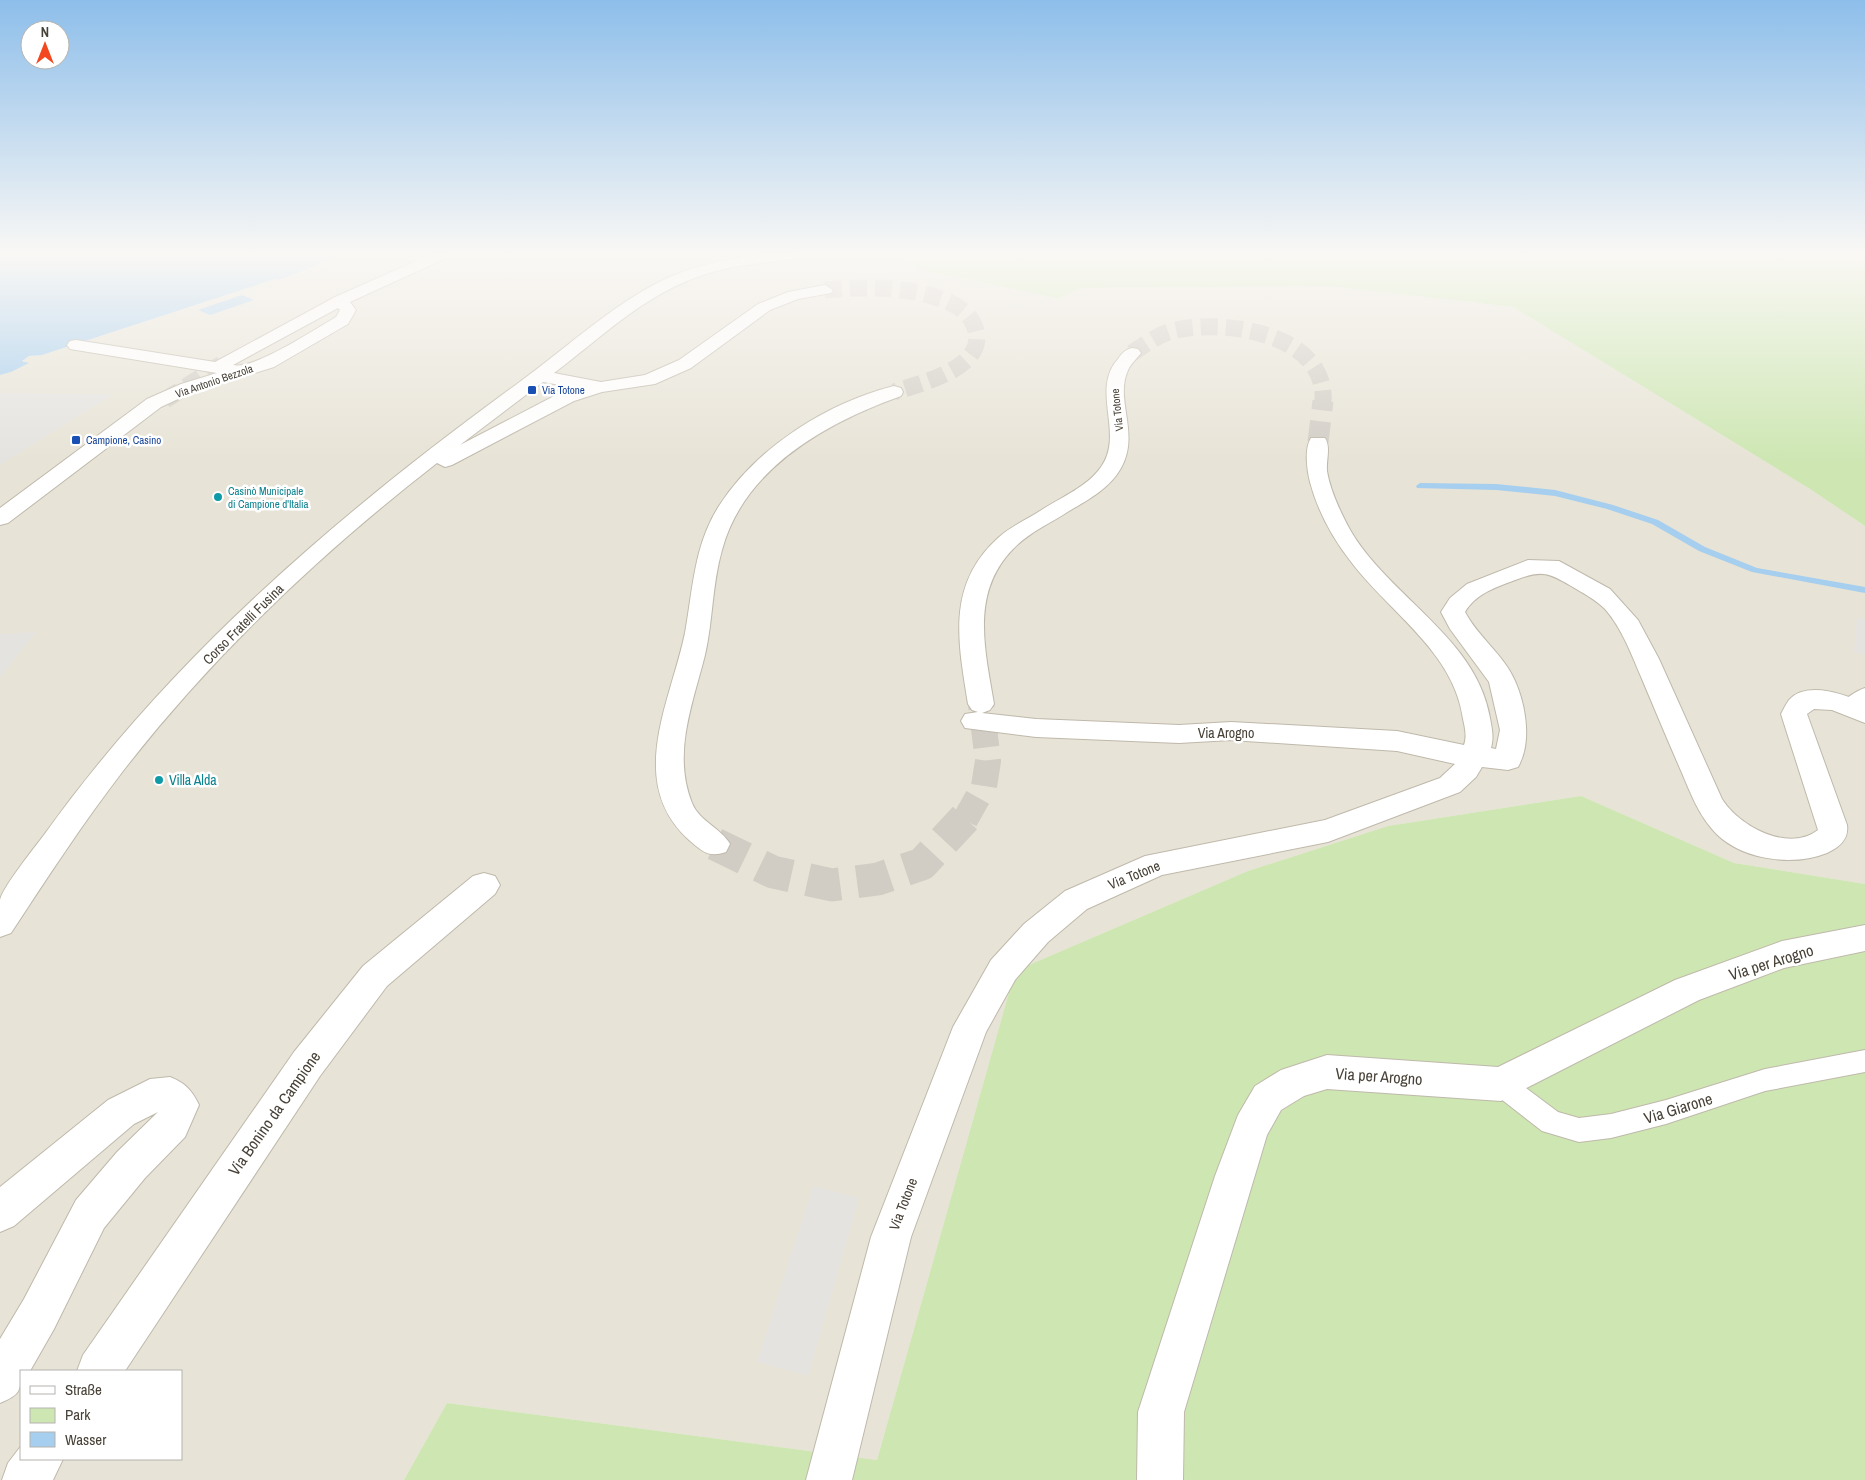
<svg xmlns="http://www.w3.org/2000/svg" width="1865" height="1480" font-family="'Archivo Narrow',sans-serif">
  <rect width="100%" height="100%" fill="#f3f0e8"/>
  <!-- residential -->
  <path fill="#e7e3d6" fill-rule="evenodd" d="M344,255H896L920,270L1057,298L1083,288L1329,286L1513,307L1810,489L1865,526V884L1734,863L1581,796L1388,826L1248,871L1015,971L877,1460L447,1403L404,1480H0V375L11,372L27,363L23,360L29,356L42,355L275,279L279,280ZM21,1371H181V1459H21Z"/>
  <!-- green -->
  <path fill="#cde6b2" d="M896,255H1865V526L1810,489L1513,307L1329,286L1083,288L1057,298L920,270Z
    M1581,796L1734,863L1865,884V1480H404L447,1403L877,1460L1015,971L1248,871L1388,826Z"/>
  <!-- parking -->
  <path fill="#e5e3e0" d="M0,393L113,394L0,465Z
    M1857,617L1865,620V655L1854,652Z
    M36,632L0,677V634Z
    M813,1186L859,1198L808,1376L757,1362Z"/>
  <!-- water -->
  <path fill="#a6ceee" d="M0,255H344L279,280L275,279L42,355L29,356L22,361L29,363L11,372L0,375Z
    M242,295L254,300L210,315L198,310Z"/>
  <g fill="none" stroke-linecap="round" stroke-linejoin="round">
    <!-- stream -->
    <path fill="#a6ceee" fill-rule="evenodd" d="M1420,483L1496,484L1555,490L1613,505L1658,520L1705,547L1757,568L1865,587V593L1752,572L1699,551L1652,524L1607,509L1555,496L1496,490L1417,488L1416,486Z"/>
    <!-- minor-tunnel-far3 -->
    <path stroke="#d1cdc5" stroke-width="17" stroke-dasharray="17 8" stroke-linecap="butt" d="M825,290C861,287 900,286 935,297C951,302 967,309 974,325C992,367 921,383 894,392
      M1132,353C1146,344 1160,333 1176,330C1226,319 1328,334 1323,402
      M165,400L223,363"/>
    <!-- minor-tunnel-far2 -->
    <path stroke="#d1cdc5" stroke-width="21" stroke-dasharray="21 11" stroke-linecap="butt" d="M1318,442L1323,401"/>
    <!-- minor-tunnel-far1 -->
    <path stroke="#d1cdc5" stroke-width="26" stroke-dasharray="26 13" stroke-linecap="butt" d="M965,820L984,786L988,761L981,704"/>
    <!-- minor-tunnel -->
    <path stroke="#d1cdc5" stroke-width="33" stroke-dasharray="33 17" stroke-linecap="butt" d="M715,844L773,872L832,885L878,879L922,864L965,818"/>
    <defs>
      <path id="service" d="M1865,688V703C1857,709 1853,713 1843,710L1840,706C1845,698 1856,691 1865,688Z
        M1865,1050V1072L1765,1091L1666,1124L1611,1138L1579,1142L1542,1131L1492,1092L1489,1084L1492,1076L1501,1073L1510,1076L1558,1112L1579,1118L1611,1114L1666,1100L1765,1069Z"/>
      <path id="minor" d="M430,255H448L446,258L350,302L356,310L348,324L274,367L193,392L161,407L8,523L0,525V508L147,399L181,384L217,373L76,350L70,349L67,345L70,341L76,340L215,362L335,297ZM338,308L340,310L336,317C315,329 254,370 233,365Z
        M760,255H799L792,259C763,263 734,265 706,274C647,292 602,337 554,373L601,382L645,375L679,360L758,304L788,292L825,285L833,290L831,293L798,299L770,310L691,368L655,384L602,392L574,401L452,465L445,467L437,463C321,553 213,655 123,771C83,823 47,878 11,933L0,937C0,925 0,912 0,900C2,888 35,847 44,835C173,655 340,513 517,384C564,350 607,309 659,282C691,266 725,259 760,255ZM543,382L577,388L560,393L460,445Z
        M1132,348L1138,349L1141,353C1137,358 1132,363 1129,368C1113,399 1141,432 1121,468C1110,488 1088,500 1069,511C1051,523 1028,533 1013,549C970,593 985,650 994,704L990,710L982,713L1036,719L1179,725L1231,722L1397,731L1464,745C1467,736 1465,728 1463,719C1454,652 1390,613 1352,563C1333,539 1318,512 1310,482C1307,470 1304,449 1311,438H1325C1331,447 1326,460 1327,471C1330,490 1340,511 1349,528C1387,596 1476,636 1490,718C1492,729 1494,737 1491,748L1496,749L1500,730L1489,682L1450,629L1441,612L1450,598L1467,584L1528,560L1559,561L1610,589L1638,620L1659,659L1722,799C1739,826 1788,853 1818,830L1781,714C1783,710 1786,704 1789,700C1807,680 1845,695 1865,703V723L1832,710L1814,709L1807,714L1847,825C1849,839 1840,847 1827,853C1792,867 1738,860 1712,829C1698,813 1690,792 1682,773C1668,741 1655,710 1642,679C1632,656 1622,628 1605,609C1595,599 1583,593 1571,586C1549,573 1542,570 1518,579C1499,586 1476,593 1465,612C1478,637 1504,655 1515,681C1526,706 1532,743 1518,767L1508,770L1482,767L1476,777L1460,792L1328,842L1162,875L1087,909L1048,942L1015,980L986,1032L911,1237L852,1480H806L871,1237L953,1027L991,960L1024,924L1065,891L1145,856L1325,820L1440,778L1455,764L1397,751L1231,740L1179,743L1036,737L965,728L961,721L965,714L978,712L972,710L968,704C958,642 946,585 998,538C1011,526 1028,519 1043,509C1062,497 1088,486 1101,467C1125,434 1090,390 1118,359C1122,353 1125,350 1132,348Z
        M894,386L901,388L903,392L901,396C826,423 744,468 722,550C712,584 713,621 705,655C693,703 672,753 692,803C699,821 721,828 730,844L726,852C708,858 702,851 689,840C625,782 671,701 685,633C693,589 694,545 719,506C757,447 827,403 894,386Z
        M484,873L495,876L500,885L495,894L387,986L320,1076L125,1371H77L83,1355L294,1052L363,966L473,876Z
        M1865,925V951L1784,968L1699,1000L1501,1101L1327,1089L1304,1096L1281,1110L1267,1135L1184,1412L1183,1480H1137L1138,1412L1215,1176L1238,1115L1255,1086L1281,1070L1327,1055L1498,1067L1675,980L1782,941Z
        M170,1077C185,1083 192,1090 199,1105L185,1137L145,1178L104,1228L54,1329L30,1371H21C21,1392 19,1395 0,1403V1339L24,1299L76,1200L117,1152L158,1112L134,1124L14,1226L0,1232V1187L108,1100L150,1079Z
        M21,1446V1459H63L53,1480H2L8,1463Z"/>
    </defs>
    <!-- service casing -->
    <use href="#service" stroke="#bfb9ab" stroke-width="2"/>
    <!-- minor casing -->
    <use href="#minor" stroke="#bfb9ab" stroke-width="2"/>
    <!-- service -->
    <use href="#service" fill="#fff" fill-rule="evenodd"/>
    <!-- minor -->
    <use href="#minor" fill="#fff" fill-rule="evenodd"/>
  </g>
  <!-- sky -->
  <linearGradient id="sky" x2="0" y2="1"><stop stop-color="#8dbeea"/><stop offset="0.55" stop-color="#faf8f5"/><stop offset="1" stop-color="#faf8f5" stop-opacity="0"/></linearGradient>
  <rect width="1865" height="462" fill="url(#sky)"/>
  <!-- markers -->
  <g fill="#1a4fb4" stroke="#fff" stroke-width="2">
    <rect x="527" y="385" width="10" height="10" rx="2.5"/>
    <rect x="71" y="435" width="10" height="10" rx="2.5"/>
  </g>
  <g fill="#0f9aa8" stroke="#fff" stroke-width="2">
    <circle cx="218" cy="497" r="5"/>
    <circle cx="159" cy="780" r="5"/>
  </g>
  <g text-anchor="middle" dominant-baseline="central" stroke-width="5" stroke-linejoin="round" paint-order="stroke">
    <!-- far-street labels -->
    <g font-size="11" fill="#474137" stroke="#fff">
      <text transform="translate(214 381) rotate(-19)">Via Antonio Bezzola</text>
      <text transform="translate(1117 410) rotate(-96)">Via Totone</text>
    </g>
    <!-- far-transit labels -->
    <g font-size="11" fill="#164399" stroke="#fff" text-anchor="start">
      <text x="542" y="390">Via Totone</text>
      <text x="86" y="440">Campione, Casino</text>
    </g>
    <!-- far-culture labels -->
    <g font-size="11" fill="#0d838f" stroke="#fff" text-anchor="start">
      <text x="228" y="491">Casinò Municipale<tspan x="228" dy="13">di Campione d'Italia</tspan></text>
    </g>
    <!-- street labels -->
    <g font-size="14" fill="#474137" stroke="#fff">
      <text transform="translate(243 624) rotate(-45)">Corso Fratelli Fusina</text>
      <text x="1226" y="733">Via Arogno</text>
      <text transform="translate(1134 875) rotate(-22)">Via Totone</text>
      <text transform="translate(903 1204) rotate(-69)">Via Totone</text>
    </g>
    <!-- culture labels -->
    <g font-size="14" fill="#0d838f" stroke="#fff" text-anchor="start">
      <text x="169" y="780">Villa Alda</text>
    </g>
    <!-- near-street labels -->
    <g font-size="16" fill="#474137" stroke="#fff">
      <text transform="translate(1771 962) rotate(-17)">Via per Arogno</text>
      <text transform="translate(1379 1076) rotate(4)">Via per Arogno</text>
      <text transform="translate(1678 1108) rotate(-17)">Via Giarone</text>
      <text transform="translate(274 1113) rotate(-55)">Via Bonino da Campione</text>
    </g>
  </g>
  <!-- legend -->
  <rect x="20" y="1370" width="162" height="90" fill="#ffffff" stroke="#b5b3af"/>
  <rect x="30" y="1386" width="25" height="8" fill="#ffffff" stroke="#b5b3af"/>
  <text x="65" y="1395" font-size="15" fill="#474137">Straße</text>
  <rect x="30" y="1408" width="25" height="15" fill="#cde6b2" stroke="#b5b3af"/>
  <text x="65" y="1420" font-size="15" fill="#474137">Park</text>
  <rect x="30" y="1432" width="25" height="15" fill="#a6ceee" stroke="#b5b3af"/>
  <text x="65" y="1445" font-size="15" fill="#474137">Wasser</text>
  <!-- north arrow -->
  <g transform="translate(45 45)"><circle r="24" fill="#ffffff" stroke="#b5b3af"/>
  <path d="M0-4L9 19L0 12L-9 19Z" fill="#f3481f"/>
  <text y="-8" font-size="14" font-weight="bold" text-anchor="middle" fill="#474137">N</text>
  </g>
</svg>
